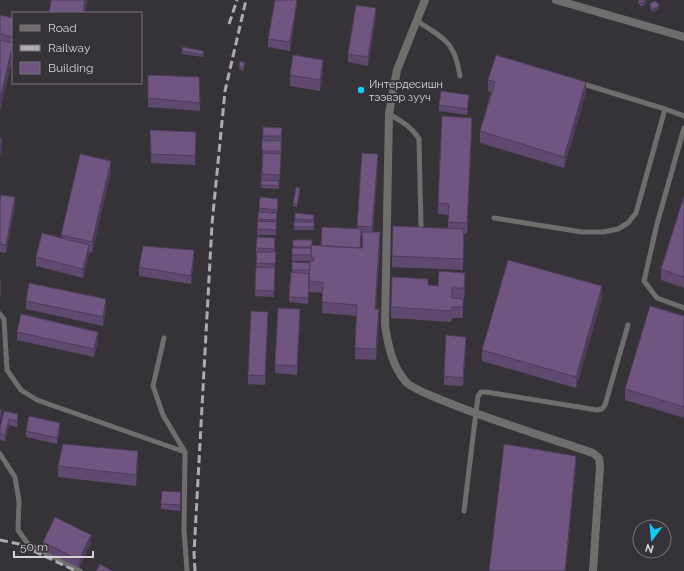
<svg xmlns="http://www.w3.org/2000/svg" width="684" height="571" font-family="Raleway,sans-serif">
  <rect width="100%" height="100%" fill="#363338"/>
  <g fill="none" stroke-linecap="round" stroke-linejoin="round">
    <!-- lane -->
    <path stroke="#706d6d" stroke-width="5" d="M417,21C444,38 455,42 460,76
      M665,109L684,116
      M389,114C401,121 412,127 419,139L421,226
      M684,128L657,224L644,281L657,298L684,308
      M494,218L582,232H603L618,229L628,223L636,213L665,109L580,83
      M0,314L4,319L7,370L21,390L37,400L185,452
      M164,338L153,386L163,415L185,452L184,530L187,571
      M0,454L15,477L19,501L18,530L28,544L80,571
      M464,511L478,396L481,392H486L597,410L602,409L605,405L628,325"/>
    <!-- street -->
    <path stroke="#706d6d" stroke-width="8" d="M425,0L397,70L389,114L385,325C388,345 392,366 406,382C414,390 433,396 444,401C493,421 543,436 593,453L599,458L600,466L593,571
      M556,0L684,37"/>
    <!-- rail -->
    <path stroke="#adabaf" stroke-width="3" stroke-dasharray="8 4" stroke-linecap="butt" d="M229,24L237,0
      M0,540L19,544L76,571
      M195,571L194,553L212,224L225,91L246,0"/>
  </g>
  <!-- wall -->
  <path fill="#5f496e" fill-rule="evenodd" d="M297,0V4L290,51L268,47V39Z
    M638,0L647,3L643,6H641L638,3Z
    M650,5L659,8L658,10L653,12L650,8Z
    M0,15L13,18V56L0,111Z
    M376,17L368,66L348,62V54Z
    M182,51L204,54L203,57L182,54Z
    M245,65L243,71L239,69V66Z
    M323,71L320,91L290,86V75Z
    M148,75L199,77L200,111L148,107Z
    M488,80L586,93L564,168L480,143V131L491,92L488,91Z
    M469,100L467,115L439,111V105Z
    M263,127L282,128L281,157L279,189L261,188Z
    M472,129L467,234H464L463,270L392,267V256L448,228V215L438,214V203Z
    M150,130L196,140L195,165L151,163Z
    M362,153L378,162L373,232L380,243L376,309L379,320L376,360L355,359L356,316L322,313L323,293L309,292L308,304L289,302V297L292,272V262L310,263L311,261H292V248H293V240L312,245L321,246L357,229ZM361,235H362V248H360Z
    M111,172L92,253L89,252L83,278L36,266V257L61,238V235Z
    M300,191L297,207L293,206V203Z
    M684,196V288L661,280V269Z
    M260,197L278,205L277,215L276,235H257L258,212H259Z
    M0,201L15,206L6,253L0,252Z
    M295,213L314,215V230H294Z
    M275,244L274,297L255,296L257,254H256V248Z
    M194,258L191,284L139,276V267Z
    M465,284L464,299H463V318H452L451,322L391,318V307L428,285L438,286Z
    M602,298L576,388L482,361V350Z
    M26,301L106,308L103,326L26,309Z
    M684,316V418L625,400V389Z
    M300,318L297,375L275,373V365Z
    M268,320L265,385L248,384V375Z
    M17,332L98,340L94,357L17,340Z
    M466,345L463,386L444,385V376Z
    M4,411L18,420L17,427L9,425L5,441L0,440V428Z
    M60,429L57,444L26,437V431Z
    M138,462L136,486L58,477V466Z
    M181,498L180,511L161,509V504Z
    M43,542L91,543L79,568L43,550Z"/>
  <!-- shaded-wall -->
  <path fill="#4e3c5a" d="M85,0H88L85,13H83Z
    M297,0V4L290,51V42Z
    M646,0L647,3L643,6V3Z
    M659,5L658,10L653,12V9Z
    M376,8V17L368,66V57Z
    M13,45V56L0,111V100Z
    M323,60V71L320,91V80Z
    M586,82V93L564,168V157Z
    M469,95V100L467,115V109Z
    M472,118V129L467,234V223Z
    M2,139V150L0,157V146Z
    M378,154V162L372,236V227Z
    M111,161V172L92,253V242Z
    M15,197V206L6,253V245Z
    M464,229V240L463,270V259Z
    M380,232V243L375,320V309Z
    M89,245V254L83,278V269Z
    M194,250V258L191,284V276Z
    M465,273V284L464,299V288Z
    M1,281V292L0,301V290Z
    M602,286V298L576,388V377Z
    M106,299V308L103,326V317Z
    M300,309V318L297,375V366Z
    M379,309V320L376,360V349Z
    M268,312V320L265,385V376Z
    M98,332V340L94,357V349Z
    M466,337V345L463,386V378Z
    M2,410V415L0,422V417Z
    M18,414V420L17,427V421Z
    M9,419V425L5,441V435Z
    M60,423V429L57,444V438Z
    M138,451V462L136,486V475Z
    M576,456V467L566,571H565Z
    M91,535V543L79,568V560Z"/>
  <!-- building -->
  <path fill="#6f5580" stroke="#4e3c5a" d="M51,0H85L83,13H49Z
    M275,0H297L290,42L268,39Z
    M638,0H646L643,3H641Z
    M655,1L659,5L658,7L653,9L650,5L651,3Z
    M356,5L376,8L368,57L348,54Z
    M0,15L13,18V37L0,34Z
    M0,40L13,43L0,100Z
    M183,47L204,51L203,55L182,51Z
    M293,55L323,60L320,80L290,75Z
    M496,55L586,82L564,157L480,131L495,82L488,80Z
    M240,61L245,63L243,68L239,66Z
    M148,75L199,77L200,103L148,98Z
    M441,91L469,95L467,109L439,105Z
    M442,116L472,118L467,223L448,222L449,204L438,203Z
    M263,127L282,128L281,136H263Z
    M150,130L196,132L195,156L151,154Z
    M0,138L2,139L0,146Z
    M262,140L281,141V151H262Z
    M263,153L281,154L280,175L262,174Z
    M362,153L378,154L372,227L357,226Z
    M80,154L111,161L92,242L61,235Z
    M261,180L279,181V186L261,185Z
    M296,187L300,188L297,204L293,203Z
    M1,195L15,197L6,245L0,244V201Z
    M684,196V277L661,269Z
    M260,197L278,199L277,210L259,208Z
    M258,212L277,213L276,220L258,219Z
    M295,213L314,215L313,220L295,219Z
    M258,221L276,222V230L257,229Z
    M294,222H314V227H294Z
    M393,226L464,229L463,259L392,256Z
    M322,227L361,229L360,248L321,246Z
    M362,232H380L375,309H379L376,349L355,348L357,305L322,302L323,282L309,281L310,261H314V258L311,257V245L363,248Z
    M42,233L89,245L83,269L36,257Z
    M257,237L275,238L274,249L256,248Z
    M293,240H312V245H311V247H293Z
    M143,246L194,250L191,276L139,267Z
    M292,248H311V255H292Z
    M257,252H276L275,264L256,263Z
    M508,260L602,286L576,377L482,350Z
    M292,262L310,263L309,270H292Z
    M256,267L275,268L274,291L255,290Z
    M439,271L465,273L464,288H452V298L463,299V307H452L451,311L391,307L392,277L428,279V285L438,286Z
    M291,272L309,274L308,298L289,297Z
    M0,281H1L0,290Z
    M29,283L106,299L103,317L26,301Z
    M650,306L684,316V407L625,389Z
    M278,308L300,309L297,366L275,365Z
    M251,311L268,312L265,376L248,375Z
    M21,314L98,332L94,349L17,332Z
    M446,335L466,337L463,378L444,376Z
    M0,409L2,410L0,417Z
    M4,411L18,414L17,421L9,419L5,435L0,434V428Z
    M29,416L60,423L57,438L26,431Z
    M63,444L138,451L136,475L58,466Z
    M504,444L576,456L565,571H489Z
    M162,491L181,492L180,505L161,504Z
    M55,517L91,535L79,560L43,542Z
    M100,564L112,571H96Z"/>
  <!-- markers -->
  <circle fill="#10cafa" stroke="#363338" stroke-width="1.5" cx="361" cy="90" r="4"/>
  <g text-anchor="middle" dominant-baseline="central" stroke-width="4" stroke-linejoin="round" paint-order="stroke">
    <!-- poi labels -->
    <g font-size="11" fill="#d6d4d7" stroke="#363338" text-anchor="start">
      <text x="369" y="84">Интердесишн<tspan x="369" dy="13">тээвэр зууч</tspan></text>
    </g>
  </g>
  <!-- legend -->
  <rect x="12" y="12" width="130" height="72" fill="#363338" stroke="#767378"/>
  <rect x="20" y="25" width="20" height="6" fill="#706d6d" stroke="#767378"/>
  <text x="48" y="32" font-size="12" fill="#d6d4d7">Road</text>
  <rect x="20" y="45" width="20" height="6" fill="#adabaf" stroke="#767378"/>
  <text x="48" y="52" font-size="12" fill="#d6d4d7">Railway</text>
  <rect x="20" y="62" width="20" height="12" fill="#6f5580" stroke="#767378"/>
  <text x="48" y="72" font-size="12" fill="#d6d4d7">Building</text>
  <!-- north arrow -->
  <g transform="translate(652 539) rotate(196)"><circle r="19" fill="#363338" stroke="#767378"/>
  <path d="M0-3L7 15L0 10L-7 15Z" fill="#10cafa"/>
  <text y="-6" font-size="11" font-weight="bold" text-anchor="middle" fill="#d6d4d7">N</text>
  </g>
  <!-- scale -->
  <path d="M14 551v6h79v-6" fill="none" stroke="#d6d4d7" stroke-width="2"/>
  <text x="20" y="551" font-size="12" fill="#d6d4d7" stroke="#363338" stroke-width="3" paint-order="stroke">50 m</text>
</svg>
